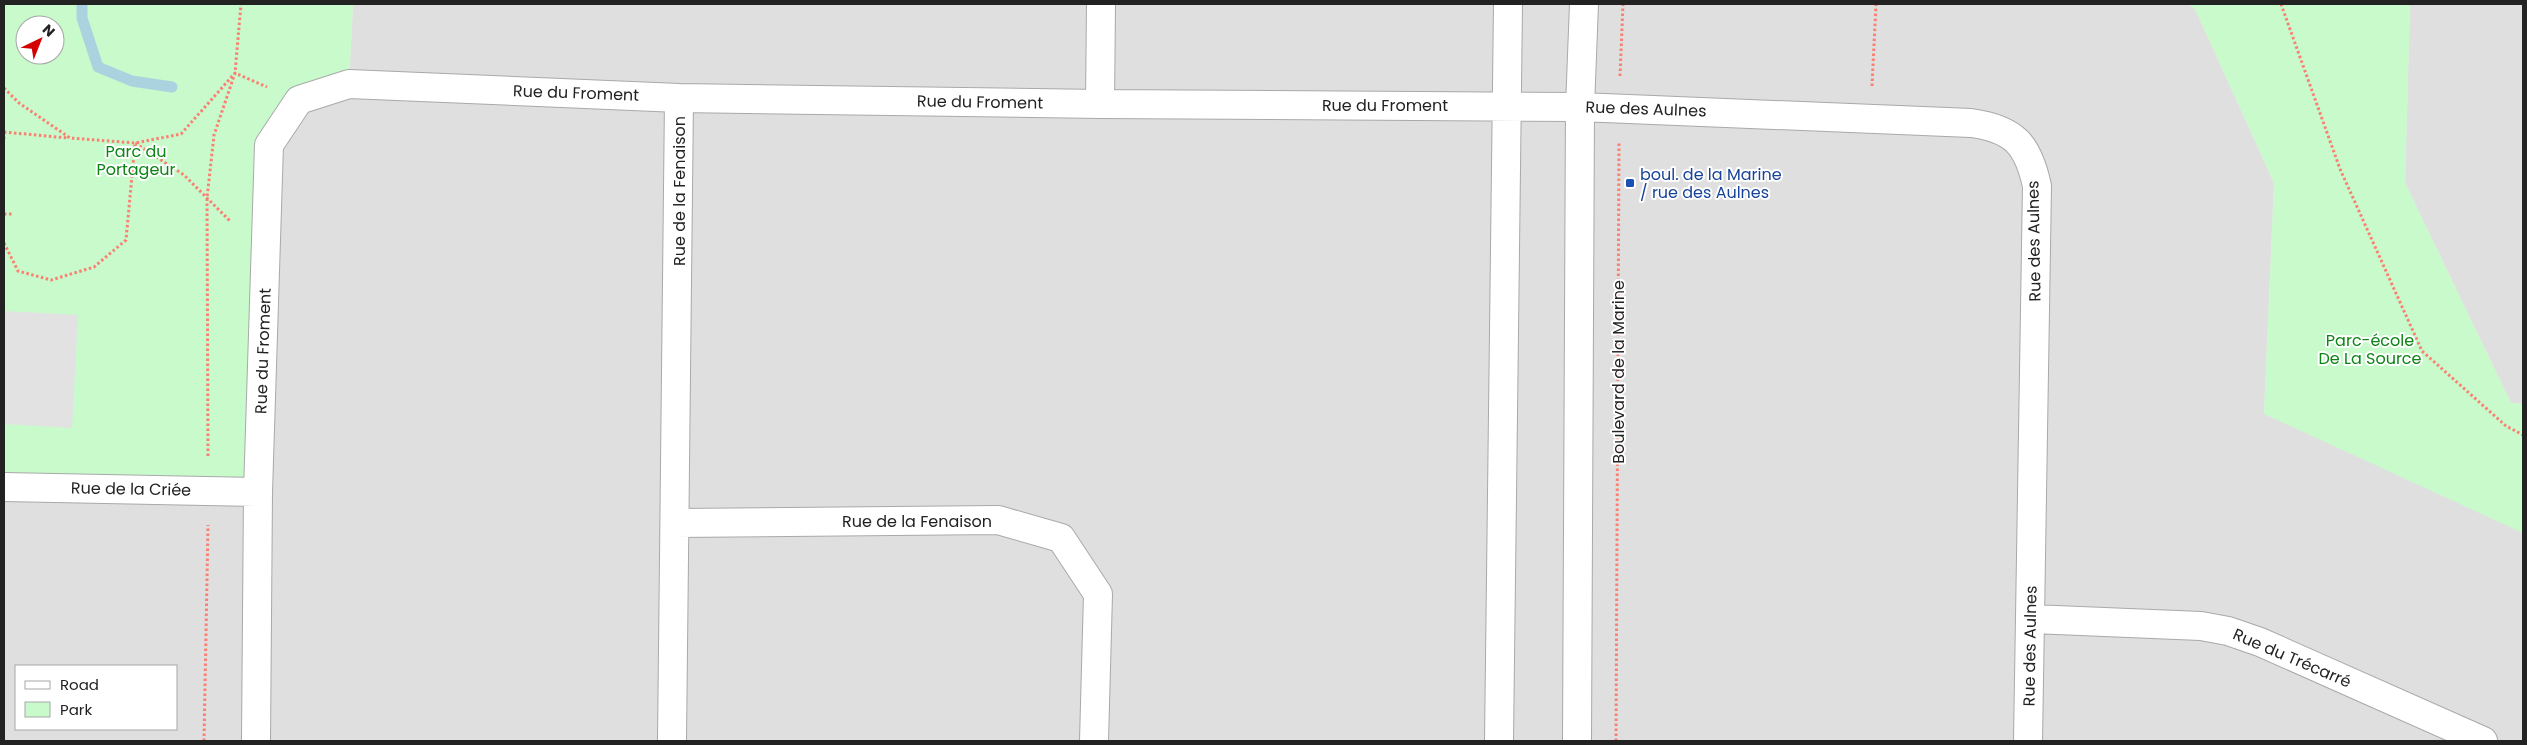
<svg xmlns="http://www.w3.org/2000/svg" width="2527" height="745" font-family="Poppins,sans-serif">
  <rect width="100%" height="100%" fill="#f2efe9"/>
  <!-- residential -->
  <path fill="#e0dfdf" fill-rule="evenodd" d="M353,4H2188L2195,9L2274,183L2264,414L2523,522V741H4V487L269,145L299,100L349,84ZM16,666H176V729H16Z
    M2410,4H2523V404L2511,403L2405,183Z"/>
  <!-- park -->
  <path fill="#c8facc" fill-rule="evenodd" d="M4,4H353L349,84L299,100L269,145L258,492L4,487ZM25,25H55V55H25Z
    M2188,4H2410L2405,183L2511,403L2523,404V533L2264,414L2274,183L2195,9Z"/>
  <!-- parking -->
  <path fill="#e2e2e2" d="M4,311L78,315L72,428L4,424Z"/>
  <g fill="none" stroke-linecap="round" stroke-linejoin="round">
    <!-- stream -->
    <path stroke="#aad3df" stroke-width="11" d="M82,4V18L98,67L132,81L172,87"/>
    <defs>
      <path id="minor" d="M1100,104L1101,4
        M4,487L258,492
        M676,523L998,520L1061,538L1098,594L1094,741
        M2030,619L2201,626L2228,631L2260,642L2483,741
        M256,741L258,492L269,145L299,100L349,84L679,98L1100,104L1580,107L1971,123C2015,129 2028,145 2037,186L2028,741
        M672,741L679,98
        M1499,741L1508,4
        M1577,741L1580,107L1584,4"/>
    </defs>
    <!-- minor casing -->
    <use href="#minor" stroke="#a9a9a9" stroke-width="30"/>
    <!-- path -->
    <path stroke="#fa8072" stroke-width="3" stroke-dasharray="2.5 2.5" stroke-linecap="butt" d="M2281,4L2340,169L2422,351L2506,426L2523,435
      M1620,76L1623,4
      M1872,86L1876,4
      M4,88L19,103L70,138L135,143L181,134L235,73L267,87
      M4,132L68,138
      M4,139V132
      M4,214H14
      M4,243L18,271L51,280L94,267L126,240L135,143L184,175L231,222
      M208,456L207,198L214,135L235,73L241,4
      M204,741L208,525
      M1616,741L1619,142"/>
    <!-- minor -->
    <use href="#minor" stroke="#fff" stroke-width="28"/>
  </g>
  <!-- markers -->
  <rect fill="#1a4fb4" stroke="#fff" stroke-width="2" x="1625" y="178" width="10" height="10" rx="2.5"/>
  <g text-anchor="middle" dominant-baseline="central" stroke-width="4" stroke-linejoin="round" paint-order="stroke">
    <!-- street labels -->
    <g font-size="16" fill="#222" stroke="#fff">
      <text transform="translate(576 93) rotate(2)">Rue du Froment</text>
      <text transform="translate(980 102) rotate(1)">Rue du Froment</text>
      <text x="1385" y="105">Rue du Froment</text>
      <text transform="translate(1646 109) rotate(2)">Rue des Aulnes</text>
      <text transform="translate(679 191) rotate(-90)">Rue de la Fenaison</text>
      <text transform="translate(2034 241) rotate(-91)">Rue des Aulnes</text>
      <text transform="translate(263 351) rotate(-88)">Rue du Froment</text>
      <text transform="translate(1618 372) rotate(-90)">Boulevard de la Marine</text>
      <text transform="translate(131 489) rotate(1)">Rue de la Criée</text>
      <text x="917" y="521">Rue de la Fenaison</text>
      <text transform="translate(2030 646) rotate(-89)">Rue des Aulnes</text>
      <text transform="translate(2292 658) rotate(23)">Rue du Trécarré</text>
    </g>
    <!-- park labels -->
    <g font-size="16" fill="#0c8416" stroke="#fff">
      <text x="136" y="151">Parc du<tspan x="136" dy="18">Portageur</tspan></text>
      <text x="2370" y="340">Parc-école<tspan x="2370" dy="18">De La Source</tspan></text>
    </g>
    <!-- transit labels -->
    <g font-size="16" fill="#164399" stroke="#fff" text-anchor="start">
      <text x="1640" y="174">boul. de la Marine<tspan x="1640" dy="18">/ rue des Aulnes</tspan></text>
    </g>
  </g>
  <!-- border -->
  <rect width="2527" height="745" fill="none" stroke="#222222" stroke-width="10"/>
  <!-- legend -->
  <rect x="15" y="665" width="162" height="65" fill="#ffffff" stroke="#a7a7a7"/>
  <rect x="25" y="681" width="25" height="8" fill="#ffffff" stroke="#a7a7a7"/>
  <text x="60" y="690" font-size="15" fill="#222222">Road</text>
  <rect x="25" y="702" width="25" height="15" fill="#c8facc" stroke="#a7a7a7"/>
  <text x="60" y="715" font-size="15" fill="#222222">Park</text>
  <!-- north arrow -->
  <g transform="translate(40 40) rotate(43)"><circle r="24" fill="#ffffff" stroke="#a7a7a7"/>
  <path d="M0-4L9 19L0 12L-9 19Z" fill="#d40000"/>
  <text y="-8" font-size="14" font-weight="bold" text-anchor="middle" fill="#222222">N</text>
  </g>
</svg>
